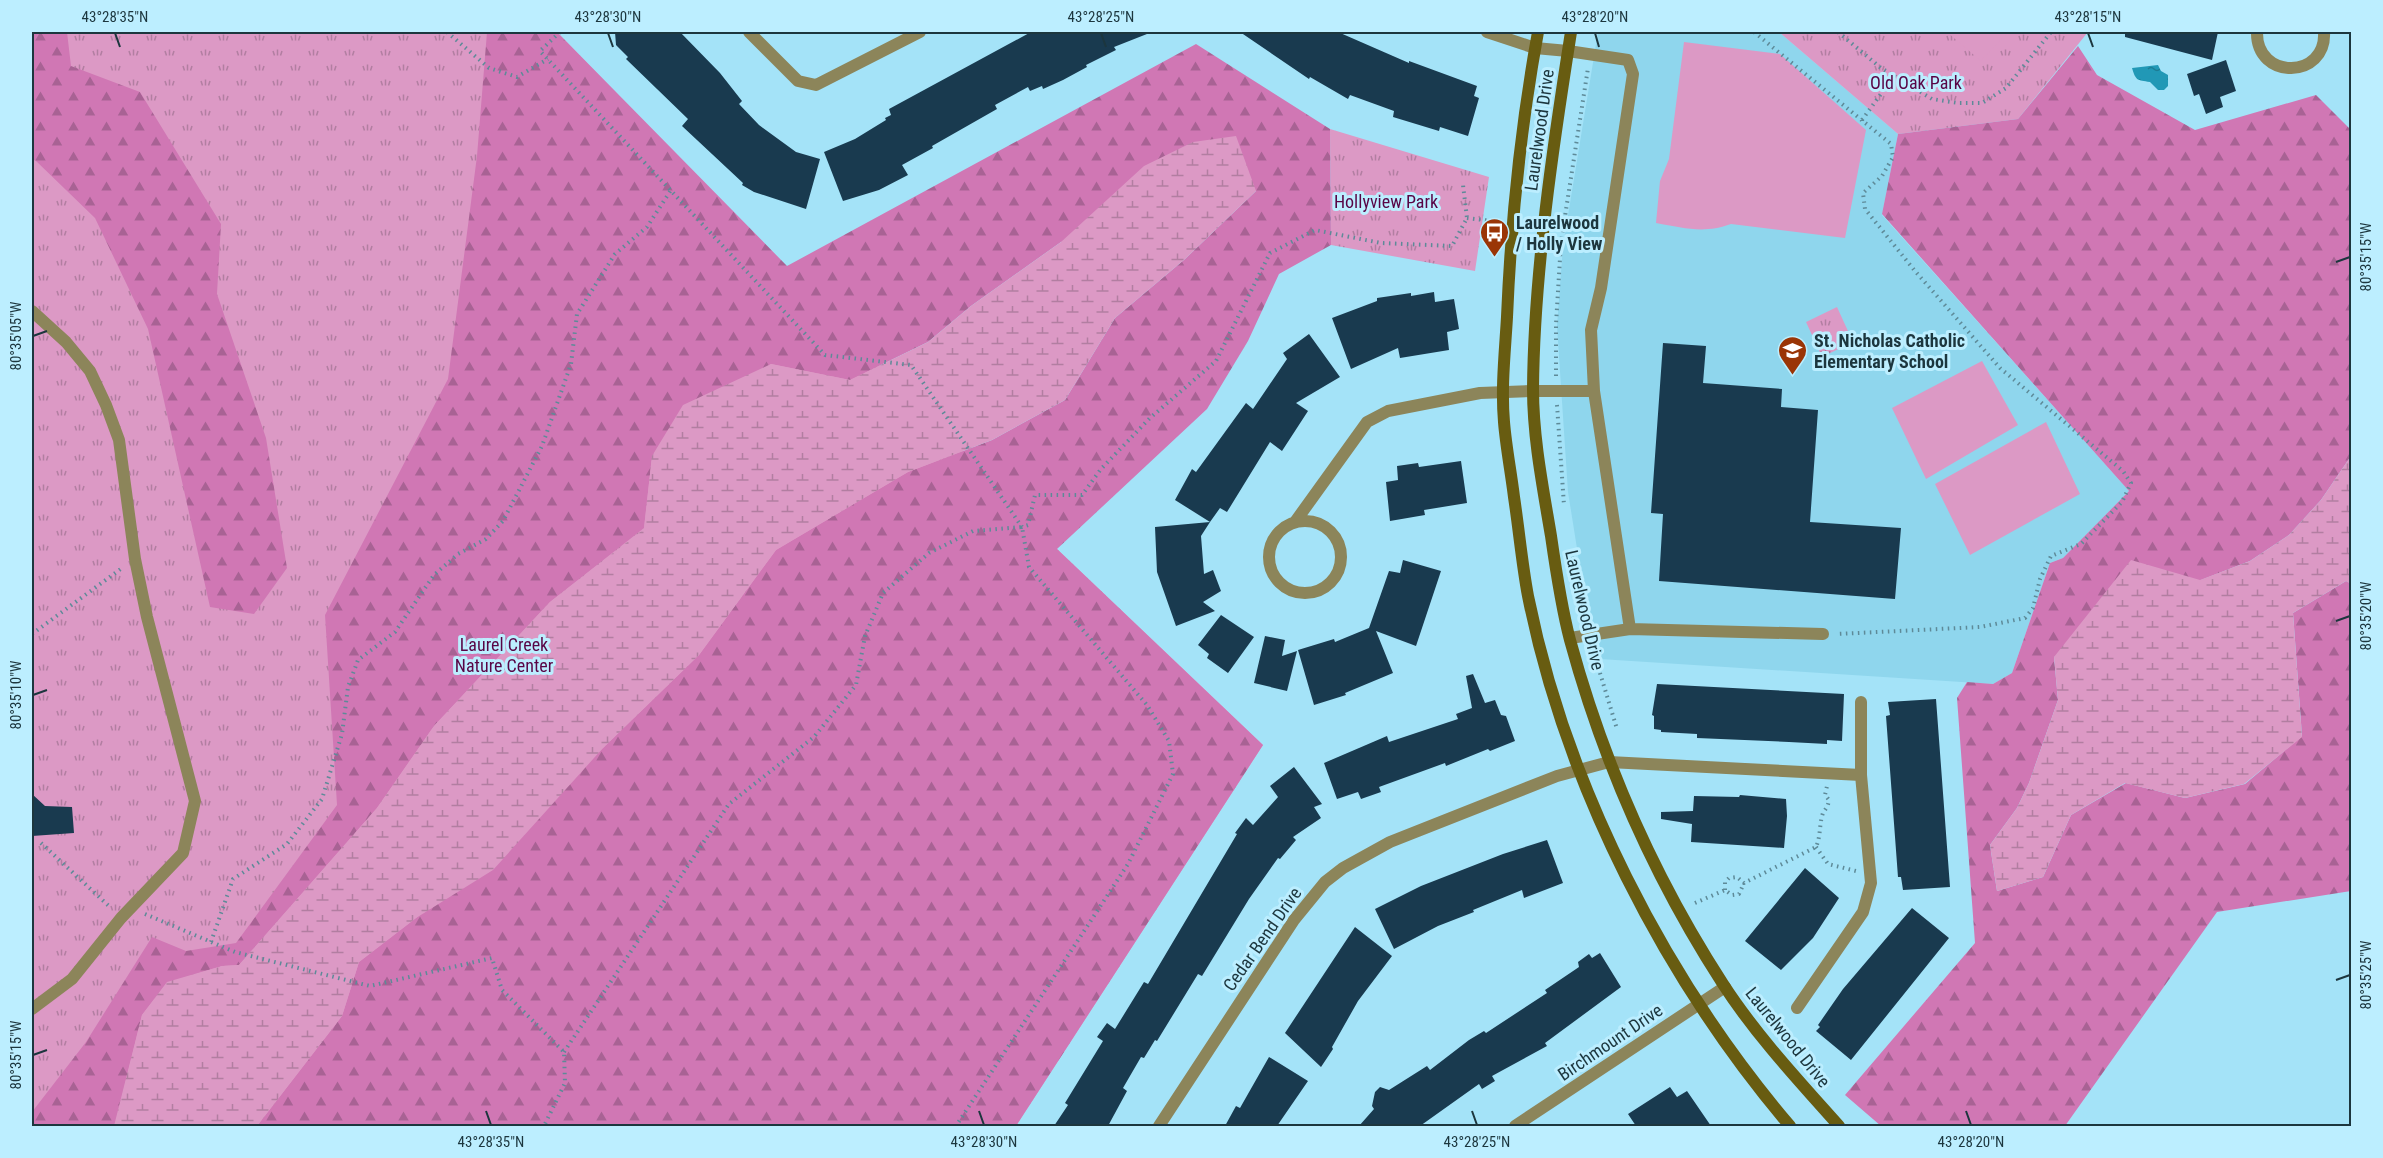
<svg xmlns="http://www.w3.org/2000/svg" width="2383" height="1158" font-family="'Roboto Condensed',sans-serif">
  <defs>
    <pattern id="grass-tufts" width="24" height="20" patternUnits="userSpaceOnUse" patternTransform="scale(1.5)"><rect width="24" height="20" fill="#dc99c5"/><path d="M3 7l-1-3M5 7V3M7 7l1-3M15 17l-1-3M17 17v-4M19 17l1-3" fill="none" stroke="#b27ea1"/></pattern>
    <pattern id="forest-firs" width="22" height="20" patternUnits="userSpaceOnUse" patternTransform="scale(1.5)"><rect width="22" height="20" fill="#d077b4"/><path d="M5 1l3.5 6h-7zM16 11l3.5 6h-7z" fill="#a86294"/></pattern>
    <pattern id="wetland-marsh" width="20" height="14" patternUnits="userSpaceOnUse" patternTransform="scale(1.5)"><rect width="20" height="14" fill="#dc99c5"/><path d="M1 5h8M5 5V1M11 12h8M15 12V8" fill="none" stroke="#b27ea1"/></pattern>
    <pattern id="water-ripples" width="26" height="14" patternUnits="userSpaceOnUse" patternTransform="scale(1.5)"><rect width="26" height="14" fill="#2198b6"/><path d="M2 4q2-2 4 0t4 0M15 11q2-2 4 0t4 0" fill="none" stroke="#1c7d95"/></pattern>
  </defs>
  <rect width="100%" height="100%" fill="#a4e3f8"/>
  <!-- built -->
  <path fill="#8fd6ed" d="M1598,32H1779L1898,134L1882,215L2129,491L2063,558L2050,563L2012,673L1993,684L1600,659L1594,655L1568,492L1557,326L1563,246Z"/>
  <!-- grass -->
  <path fill="url(#grass-tufts)" d="M32,32H557L1057,549L1263,745L1016,1126H32Z
    M1779,32H2088L2018,119L1898,134Z
    M1330,129L1489,177L1475,271L1331,245Z
    M1837,307L1853,342L1822,357L1806,322Z"/>
  <!-- forest -->
  <path fill="url(#forest-firs)" d="M32,32H67L71,66L140,92L221,224L217,294L266,438L287,568L254,614L210,607L148,329L95,218L36,161L32,159Z
    M487,32H557L787,266L1196,44L1330,129L1331,245L1279,274L1248,341L1207,409L1057,549L1263,745L1016,1126H257L342,1016L359,962L416,918L603,748L699,655L776,550L908,472L992,440L1065,400L1115,318L1185,259L1256,191L1061,242L971,306L928,342L850,380L771,364L652,456L644,528L550,602L434,726L377,808L239,965L222,966L167,983L142,1015L115,1125L32,1126V1112L86,1042L152,937L186,951L236,943L337,805L325,615L448,379L477,156Z
    M2078,46L2097,75L2195,130L2316,95L2351,130V456L2321,500L2289,535L2250,561L2201,580L2054,657L2058,700L2029,783L2017,808L1990,845L1997,891L2043,877L2071,815L2126,783L2185,798L2245,784L2302,736L2293,613L2346,581L2352,584L2351,891L2217,912L2065,1126H1881L1845,1095L1975,943L1957,698L1967,682L1993,684L2012,673L2050,563L2063,558L2129,491L1882,214L1898,134L2018,119Z"/>
  <!-- wetland -->
  <path fill="url(#wetland-marsh)" d="M1236,136L1256,191L1185,259L1115,318L1065,400L992,440L908,472L776,550L699,655L603,748L493,870L416,918L359,962L342,1016L257,1126H114L142,1015L167,982L222,966L239,965L377,808L434,726L550,602L644,529L652,456L683,405L771,364L850,380L928,342L971,306L1061,242L1144,166L1193,142Z
    M2351,456V584L2346,581L2293,613L2302,737L2244,784L2185,798L2125,783L2071,815L2043,877L1997,891L1990,845L2017,808L2029,783L2058,700L2054,657L2131,560L2200,580L2250,561L2289,535L2321,500Z"/>
  <!-- pitch -->
  <path fill="#dc99c5" d="M1947,32H2008L1981,61Z
    M1684,42L1780,54L1866,130L1845,238L1731,224C1704,234 1684,228 1656,223L1660,181L1669,159Z
    M1982,361L2018,425L1926,479L1892,408Z
    M2046,422L2080,494L1970,555L1935,484Z"/>
  <!-- water -->
  <path fill="url(#water-ripples)" d="M2158,65L2161,71L2168,75V86L2164,90H2158L2150,82C2137,80 2136,81 2132,68Z"/>
  <!-- building -->
  <path fill="#193a4f" d="M615,32H680L720,73L742,101L739,104L759,125L796,152L820,159L806,209L754,192L742,185L743,183L682,126L688,119L626,59L628,57L616,45Z
    M1031,32H1152L1114,47L1116,50L1086,65L1087,67L1063,80L1043,89L1042,86L1030,91L1028,87L995,105L997,109L932,146L933,148L902,165L908,175L879,190L843,201L824,152L855,139L886,120L885,118L891,115L889,109Z
    M1240,32H1338L1409,63V61L1477,86L1474,96L1479,98L1468,136L1440,127L1439,131L1393,117L1394,111L1350,95L1348,99L1310,77L1309,79Z
    M2125,32H2218L2212,60L2125,37Z
    M2226,60L2236,91L2220,97L2223,107L2206,114L2199,94L2194,96L2187,74Z
    M1434,292L1435,302L1454,299L1459,329L1447,332L1449,350L1400,358L1398,348L1351,369L1332,318L1377,301V298L1411,293V296Z
    M1309,334L1340,377L1296,403L1308,411L1282,451L1270,442L1227,512L1220,508L1210,522L1175,500L1192,469L1196,472L1246,403L1253,409L1287,359L1283,353Z
    M1663,343L1706,346L1703,383L1782,389L1781,407L1818,410L1810,522L1901,528L1895,599L1659,581L1663,514L1651,513Z
    M1461,461L1467,503L1424,510L1425,515L1390,521L1386,482L1398,480L1397,466L1418,463L1419,467Z
    M1210,522L1201,536L1204,574L1213,570L1221,591L1203,602L1215,611L1176,626L1157,572L1155,527Z
    M1403,560L1441,571L1416,646L1376,631L1393,673L1345,693L1346,695L1314,705L1298,650L1334,639L1335,642L1369,628L1389,571L1400,573Z
    M1221,615L1254,637L1228,673L1207,658L1209,654L1198,645Z
    M1265,636L1285,640L1282,656L1297,651L1287,691L1254,683Z
    M1473,674L1485,703L1495,700L1501,715L1506,716L1515,741L1490,751L1488,749L1446,766L1445,763L1379,787L1381,792L1361,799L1358,792L1337,799L1324,763L1387,736L1389,742L1458,719L1456,714L1472,708L1466,676Z
    M1657,684L1844,694L1842,741L1827,740V744L1789,742L1697,738V734L1661,732V730L1654,729V716L1652,715Z
    M1936,699L1950,887L1903,890L1901,877H1898L1886,716L1890,715L1888,702Z
    M1294,767L1322,804L1314,807L1321,818L1293,837L1296,840L1280,859L1278,858L1249,899L1202,976L1198,974L1157,1041L1155,1040L1144,1058L1141,1057L1123,1088L1127,1091L1108,1126H1054L1068,1105L1065,1103L1103,1041L1097,1037L1107,1023L1115,1029L1144,982L1148,984L1237,834L1235,833L1246,818L1253,825L1278,797L1270,786Z
    M32,794L45,806L72,807L74,833L32,836Z
    M1740,795L1786,799L1787,816L1784,848L1691,842L1692,824L1661,819V812L1693,811L1694,796L1739,797Z
    M1547,840L1563,883L1524,898L1522,890L1473,910L1474,912L1438,926L1394,949L1375,909L1421,886L1503,854Z
    M1805,868L1839,898L1813,938L1781,970L1745,941Z
    M1912,908L1949,938L1851,1060L1816,1031L1820,1027L1818,1025L1843,989Z
    M1355,927L1392,956L1358,1001L1332,1047L1333,1049L1321,1067L1285,1033Z
    M1600,953L1621,987L1545,1043L1547,1046L1492,1076L1495,1081L1482,1089L1479,1084L1420,1126H1359L1374,1109L1372,1106L1375,1092L1380,1087L1389,1090L1427,1066L1430,1070L1469,1040L1484,1031L1486,1033L1547,993L1545,990L1579,967L1578,962L1589,954L1592,958Z
    M1269,1057L1308,1081L1277,1126H1225L1236,1106L1240,1108Z
    M1670,1087L1677,1097L1687,1091L1711,1126H1636L1628,1114Z"/>
  <g fill="none" stroke-linecap="round" stroke-linejoin="round">
    <!-- path -->
    <path stroke="#5e8a98" stroke-width="4" stroke-dasharray="1.5 4.5" stroke-linecap="butt" d="M447,32L489,68L517,77L548,59
      M560,32L540,51L825,355L911,365L1022,527L1028,525L1035,495H1082L1101,469L1150,418L1216,361L1270,253L1315,230L1381,243L1452,246L1467,218L1463,185
      M1754,32L1891,144L1893,157L1882,176L1863,193L1865,209L1915,271L2000,368L2123,471L2131,483L2122,502L2081,544L2051,556L2040,579L2033,608L2025,618L1980,627L1837,634
      M1838,32L1881,68L1932,99L1958,103H1982L2006,88L2051,32
      M1862,120L1894,76
      M1467,218L1492,221
      M1556,376V324L1561,242L1588,68
      M1557,405L1564,505
      M1571,551L1585,620
      M32,634L122,568
      M1593,650L1617,729
      M41,843L111,908
      M1816,847L1828,864L1856,871
      M1725,890V882L1729,878L1737,877L1744,883L1816,847C1821,836 1819,824 1823,813C1826,808 1828,807 1829,800L1825,795L1827,786
      M1695,903L1725,890L1732,895L1739,894L1744,883
      M145,914L235,952L370,986L492,958L502,990L564,1052L565,1083L544,1126
      M211,942L233,879L287,844L322,799L342,734L348,687L358,660L395,632L434,575L458,554L486,539L503,521L542,446L571,364L577,314L615,254L647,227L671,190
      M564,1052L729,804L814,737L856,685L865,636L883,593L929,553L973,531L1022,527L1029,567L1147,705L1169,741L1173,774L1128,864L956,1126"/>
    <!-- lane -->
    <path stroke="#8c855a" stroke-width="12" d="M1568,51L1628,60L1633,74L1601,288L1591,330L1594,391L1630,629
      M32,311L66,342L90,371L106,405L119,440L135,559L147,617L195,801L183,853L121,918L72,979L32,1009
      M1533,391H1594
      M1570,638L1630,629L1823,634
      M1861,702V775
      M1609,762L1861,775L1871,883L1863,912L1797,1008"/>
    <!-- street -->
    <path stroke="#8c855a" stroke-width="12" d="M749,32L798,81L816,85L920,32
      M1487,32L1535,48L1568,51
      M2257,32C2256,81 2327,79 2324,32
      M1269 557a36 36 0 1 1 72 0a36 36 0 1 1-72 0Z
      M1295,522L1367,422L1388,411L1480,393L1533,391
      M1159,1126L1294,920L1325,882L1343,868L1390,842L1557,776L1609,762
      M1515,1126L1725,987"/>
    <!-- secondary -->
    <path stroke="#685c11" stroke-width="12" d="M1538,32C1521,125 1511,222 1507,317C1505,352 1501,387 1504,422C1506,447 1511,472 1514,497C1519,530 1522,564 1528,596C1566,786 1665,979 1790,1126
      M1571,32C1553,146 1534,273 1533,389C1533,438 1543,488 1551,536C1556,571 1561,606 1570,640C1603,761 1655,879 1723,984C1756,1035 1799,1081 1839,1126"/>
  </g>
  <!-- ticks -->
  <path fill="none" stroke="#1c363e" stroke-width="2" d="M115,33L120,47M608,33L613,47M1101,33L1106,47M1595,33L1599,47M2088,33L2093,47M2336,262L2350,257M33,336L47,331M2336,621L2350,616M33,695L47,690M2336,980L2350,975M33,1055L47,1050M486,1111L491,1125M979,1111L984,1125M1472,1111L1477,1125M1966,1111L1971,1125"/>
  <!-- icons -->
  <defs>
    <symbol id="bus-pin" viewBox="-11 -11 22 30"><path d="M0 17L-7.5 6A9.5 9.5 0 1 1 7.5 6Z" fill="#9a3506" stroke="#bceeff"/><path d="M-5-6H5V4H4V6H2V4H-2V6H-4V4H-5ZM-3.5-4V0h7V-4ZM-3.5 1.2v1.5H-2V1.2ZM2 1.2v1.5H3.5V1.2Z" fill="#fff"/></symbol>
    <symbol id="school-pin" viewBox="-11 -11 22 30"><path d="M0 17L-7.5 6A9.5 9.5 0 1 1 7.5 6Z" fill="#9a3506" stroke="#bceeff"/><path d="M0-5L7-2L0 1L-7-2ZM-4 1L0 2.5L4 1V4Q0 6-4 4Z" fill="#fff"/></symbol>
  </defs>
  <g fill-rule="evenodd">
    <use href="#bus-pin" x="1478" y="216" width="33" height="45"/>
    <use href="#school-pin" x="1776" y="334" width="33" height="45"/>
  </g>
  <g text-anchor="middle" dominant-baseline="central" stroke-width="6" stroke-linejoin="round" paint-order="stroke">
    <!-- park labels -->
    <g font-size="18" fill="#580445" stroke="#bceeff">
      <text x="1916" y="82">Old Oak Park</text>
      <text x="1386" y="201">Hollyview Park</text>
      <text x="504" y="644">Laurel Creek<tspan x="504" dy="21">Nature Center</tspan></text>
    </g>
    <!-- street labels -->
    <g font-size="18" fill="#1c363e" stroke="#bceeff">
      <text transform="translate(1539 130) rotate(-82)">Laurelwood Drive</text>
      <text transform="translate(1585 610) rotate(77)">Laurelwood Drive</text>
      <text transform="translate(1262 939) rotate(-55)">Cedar Bend Drive</text>
      <text transform="translate(1788 1037) rotate(51)">Laurelwood Drive</text>
      <text transform="translate(1610 1042) rotate(-34)">Birchmount Drive</text>
    </g>
    <!-- poi labels -->
    <g font-size="18" font-weight="bold" fill="#1c363e" stroke="#bceeff" text-anchor="start">
      <text x="1516" y="222">Laurelwood<tspan x="1516" dy="21">/ Holly View</tspan></text>
      <text x="1814" y="340">St. Nicholas Catholic<tspan x="1814" dy="21">Elementary School</tspan></text>
    </g>
  </g>
  <!-- border -->
  <rect width="2383" height="1158" fill="none" stroke="#bceeff" stroke-width="66"/>
  <rect x="33" y="33" width="2317" height="1092" fill="none" stroke="#1c363e" stroke-width="2"/>
  <g font-size="15" text-anchor="middle" fill="#1c363e">
    <text x="115" y="22">43°28'35"N</text>
    <text x="608" y="22">43°28'30"N</text>
    <text x="1101" y="22">43°28'25"N</text>
    <text x="1595" y="22">43°28'20"N</text>
    <text x="2088" y="22">43°28'15"N</text>
    <text transform="translate(2366 257) rotate(-90)" y="5">80°35'15"W</text>
    <text transform="translate(16 336) rotate(-90)" y="5">80°35'05"W</text>
    <text transform="translate(2366 616) rotate(-90)" y="5">80°35'20"W</text>
    <text transform="translate(16 695) rotate(-90)" y="5">80°35'10"W</text>
    <text transform="translate(2366 975) rotate(-90)" y="5">80°35'25"W</text>
    <text transform="translate(16 1055) rotate(-90)" y="5">80°35'15"W</text>
    <text x="491" y="1147">43°28'35"N</text>
    <text x="984" y="1147">43°28'30"N</text>
    <text x="1477" y="1147">43°28'25"N</text>
    <text x="1971" y="1147">43°28'20"N</text>
  </g>
</svg>
